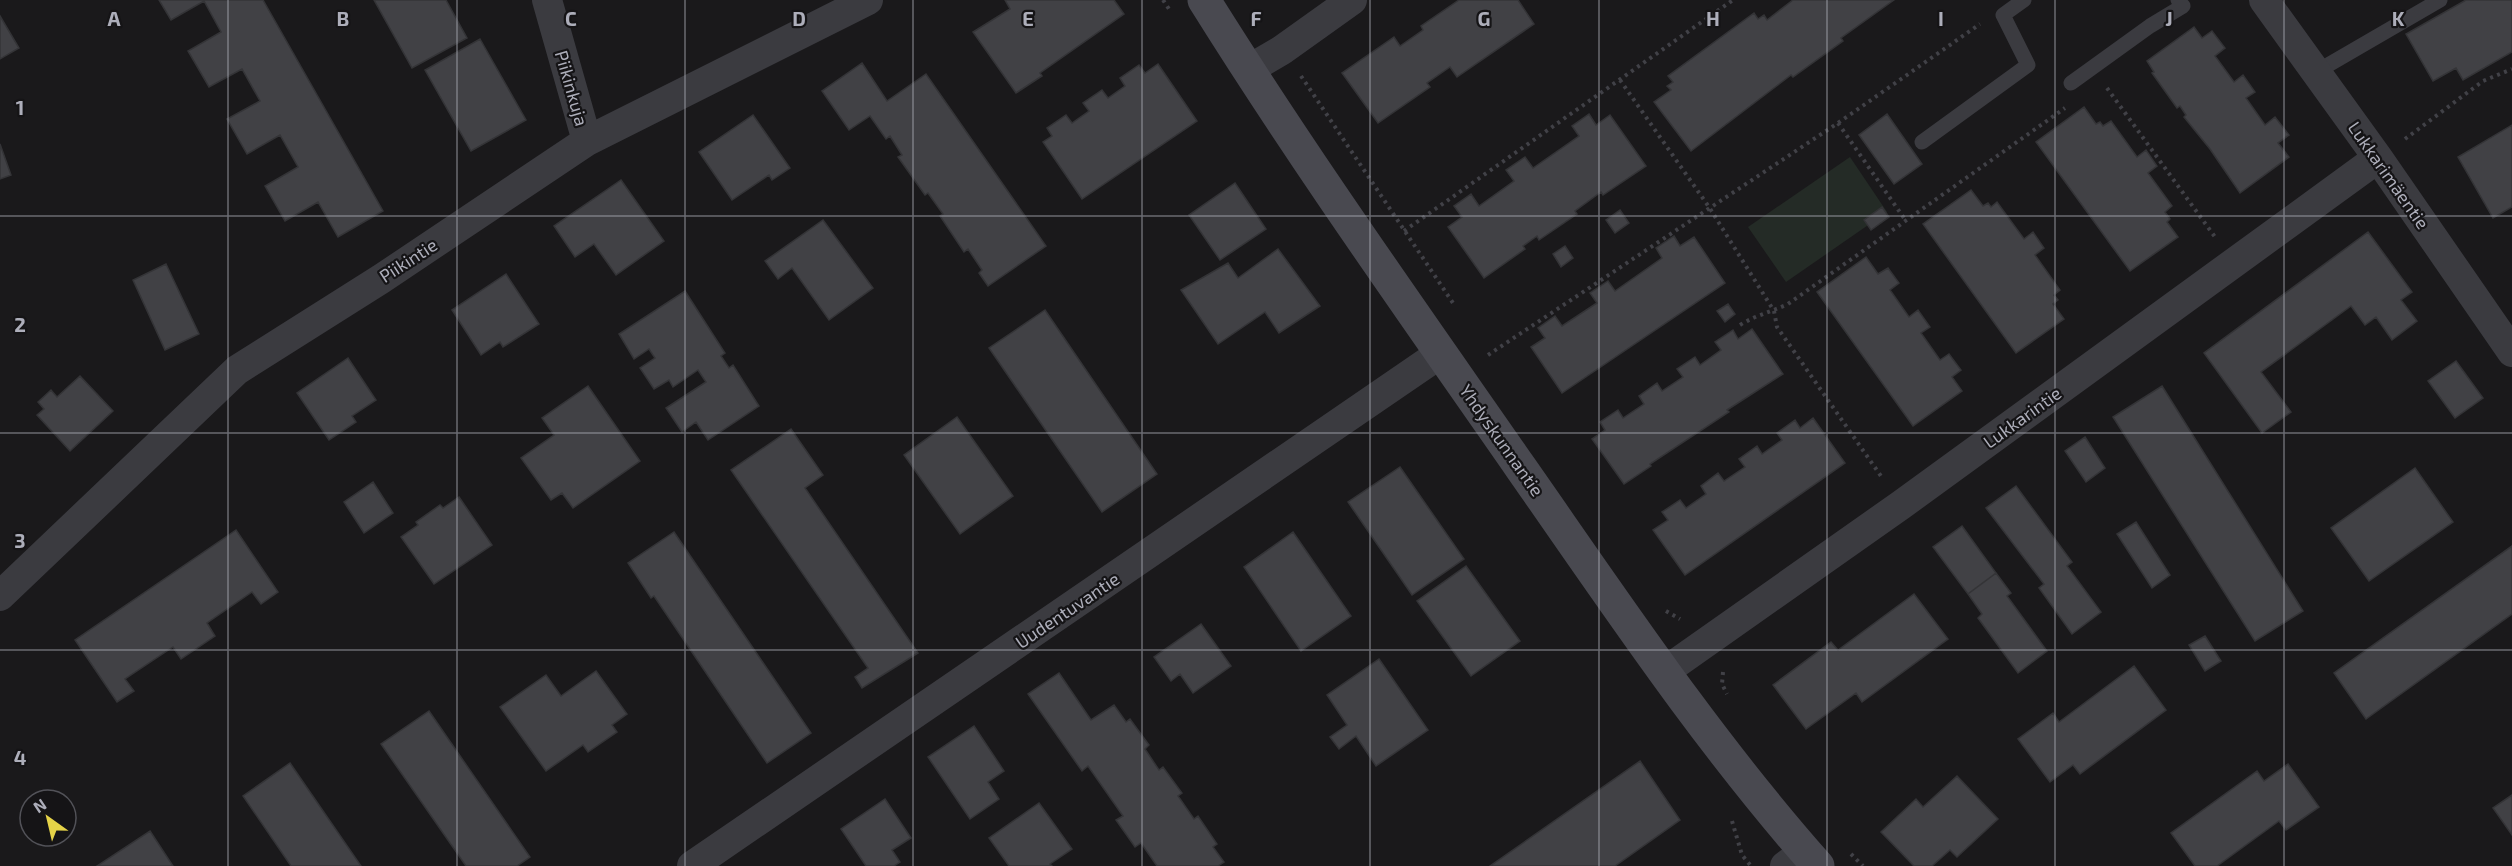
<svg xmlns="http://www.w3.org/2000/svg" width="2512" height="866" font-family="'Exo 2',sans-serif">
  <rect width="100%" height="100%" fill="#1a191b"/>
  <!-- green -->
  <path fill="#242b26" d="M1850,157L1887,212L1786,282L1748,227Z"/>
  <!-- building -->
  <path fill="#414145" stroke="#343437" stroke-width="1.5" d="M159,0H263L383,211L338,237L318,202L285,221L265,186L298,167L280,135L247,154L227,119L260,101L242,69L209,87L188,51L221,32L204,1L171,20Z
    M374,0H446L467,38L412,68Z
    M1114,0L1124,14L1040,73L1042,76L1016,93L973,32L1010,9L1005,0Z
    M1459,0H1518L1534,24L1457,77L1450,67L1427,83L1430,87L1378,123L1342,73L1394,37L1400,46L1423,30L1421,26Z
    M1894,0L1841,38L1843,41L1793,77L1791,75L1691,151L1654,102L1671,90L1667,86L1673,82L1668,76L1754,13L1758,19L1764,15L1767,20L1793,0Z
    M2466,0H2512V52L2463,80L2456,68L2433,81L2406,34Z
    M0,16L19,48L0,59Z
    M2194,27L2202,38L2212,31L2225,48L2215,56L2234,82L2243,75L2255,92L2246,98L2265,125L2275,117L2289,135L2278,143L2289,157L2240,193L2210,149L2184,117L2186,115L2180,106L2177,108L2152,73L2154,72L2147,61Z
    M480,39L526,120L471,151L425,70Z
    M862,63L887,101L926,74L1046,246L988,286L979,273L982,270L968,249L964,252L940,216L943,214L928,193L925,195L898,157L902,155L890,136L886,139L870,116L849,130L822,91Z
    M1158,64L1197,121L1082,199L1043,142L1052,136L1047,128L1066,115L1072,123L1089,111L1083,103L1102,90L1108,98L1125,86L1120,78L1139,65L1145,73Z
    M2084,107L2096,124L2100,122L2103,126L2111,121L2137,157L2146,150L2157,166L2148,173L2172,206L2165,212L2170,219L2167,222L2178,237L2130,271L2036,142Z
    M1589,114L1596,125L1610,115L1646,166L1603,195L1601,192L1575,211L1577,214L1539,240L1537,236L1523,246L1525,249L1484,278L1448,227L1462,217L1454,206L1471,194L1479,206L1514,181L1506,170L1525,157L1533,168L1579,136L1572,126Z
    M1887,114L1922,164L1894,184L1859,135Z
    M753,115L790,168L772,180L769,175L732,200L699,152Z
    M2512,125V207L2493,218L2458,157Z
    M0,144L11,175L0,179Z
    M621,180L664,241L616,275L594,244L575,257L554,226Z
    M1235,183L1266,229L1220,260L1189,215Z
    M1971,190L1983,206L1988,203L1991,207L1997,202L2024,239L2033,232L2044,248L2035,255L2060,290L2054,295L2058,300L2053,304L2064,319L2016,353L1923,224Z
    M1882,207L1889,217L1871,230L1864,220Z
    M1620,210L1629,223L1615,233L1606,220Z
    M823,220L873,288L829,320L792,268L778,279L765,261Z
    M2368,232L2412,292L2401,300L2417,321L2392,340L2376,317L2365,325L2351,306L2261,372L2291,412L2262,433L2204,353Z
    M1674,236L1680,246L1694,237L1725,283L1562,393L1531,347L1545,338L1538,328L1555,316L1562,326L1597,303L1590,293L1608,281L1615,291L1662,258L1656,248Z
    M1565,246L1573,258L1561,267L1553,254Z
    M1278,249L1320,306L1279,333L1265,312L1218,344L1181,290L1228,263L1238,278Z
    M1866,257L1878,274L1888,268L1899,283L1890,290L1909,317L1918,310L1930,327L1921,333L1940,360L1949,354L1961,370L1952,377L1962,391L1913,426L1817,292Z
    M166,264L199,334L165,350L133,280Z
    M506,274L539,324L503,347L500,342L481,355L452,310Z
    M685,291L725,353L721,356L729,368L733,365L759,406L708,440L696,422L682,432L666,408L706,382L698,370L673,387L669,380L654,389L640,368L655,358L649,349L634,359L619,334Z
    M1728,304L1735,314L1725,322L1717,311Z
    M1045,310L1157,474L1102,512L989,348Z
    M1752,329L1783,374L1727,410L1729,412L1650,464L1651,466L1624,484L1592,439L1605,430L1600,422L1618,410L1623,418L1644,404L1639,396L1657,383L1662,391L1683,377L1677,369L1695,357L1700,365L1721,350L1715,342L1733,330L1738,339Z
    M348,358L376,400L352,416L356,422L329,440L297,393Z
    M2456,361L2483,398L2455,418L2428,381Z
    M80,376L113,411L70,451L37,415L44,409L38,402L51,390L57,397Z
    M588,386L640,461L573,508L562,493L551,500L521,458L554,435L542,418Z
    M2162,386L2303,611L2255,641L2113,417Z
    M957,417L1013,496L960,534L904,455Z
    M1813,418L1845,463L1685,575L1653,530L1668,520L1662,512L1680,500L1686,508L1706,494L1701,486L1718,473L1724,481L1745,467L1739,459L1757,446L1762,454L1782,440L1777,433L1795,420L1800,428Z
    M791,429L823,475L805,488L918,653L862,688L855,677L868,668L731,470Z
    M2085,437L2105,468L2086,482L2065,451Z
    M1400,467L1464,559L1412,595L1348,502Z
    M2415,468L2453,522L2369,581L2331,528Z
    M373,482L393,513L364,533L344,502Z
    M2016,486L2072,562L2067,566L2101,612L2072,634L2039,588L2044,584L1986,508Z
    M459,497L492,545L434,584L401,537L418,525L416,522L440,505L443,508Z
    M2136,522L2170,575L2152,588L2117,534Z
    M1962,526L1996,573L1968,594L1933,547Z
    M236,530L278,592L261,604L252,592L207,623L215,636L181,659L173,647L125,679L134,691L117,702L75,640Z
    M674,532L811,733L767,763L654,596L651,598L628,563Z
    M1293,532L1351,616L1301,651L1244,567Z
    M2512,546V614L2366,719L2334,673Z
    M1466,566L1520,641L1471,676L1417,601Z
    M1996,573L2011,593L2007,596L2047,651L2018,673L1978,618L1982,614L1968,594Z
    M1914,594L1948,639L1862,702L1856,693L1806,729L1773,685L1831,642L1838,650Z
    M1201,624L1231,666L1193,693L1180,674L1171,681L1154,657Z
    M2205,636L2221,661L2205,671L2189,645Z
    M1379,659L1428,730L1376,766L1356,736L1339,749L1330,737L1347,725L1327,695Z
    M2134,666L2166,710L2080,774L2073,765L2050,782L2018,739L2053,713L2059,722Z
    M596,671L627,714L612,725L617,732L588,752L583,745L546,771L500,707L546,675L561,696Z
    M1059,673L1091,720L1114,705L1126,722L1130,719L1149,745L1145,749L1159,770L1163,767L1182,793L1178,796L1194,819L1198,816L1217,844L1213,847L1224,862L1218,866H1157L1141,843L1135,847L1116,820L1123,816L1088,766L1082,771L1028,694Z
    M429,711L530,857L517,866H466L381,744Z
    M974,726L1004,771L988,782L999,799L970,819L928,757Z
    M1640,761L1680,820L1615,866H1490Z
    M290,763L361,866H291L243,796Z
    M2288,764L2319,807L2286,830L2279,821L2217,866H2195L2171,833L2257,771L2264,781Z
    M1957,776L1998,819L1957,857L1950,850L1932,866H1914L1881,832L1916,799L1923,807Z
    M2512,795V835L2493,808Z
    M885,799L911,838L892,850L900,862L894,866H866L841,829Z
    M1039,803L1072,849L1050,864L1052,866H1009L989,838Z
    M150,831L173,866H97Z"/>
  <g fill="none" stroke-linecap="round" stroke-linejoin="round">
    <!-- path -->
    <path stroke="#414147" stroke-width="4" stroke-dasharray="3 4.5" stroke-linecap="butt" d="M1163,0L1169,9
      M1301,76L1455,306
      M1620,80L1709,207L1774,311L1777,327L1883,479
      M2107,88L2215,237
      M1838,123L1906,221
      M2405,139L2483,81L2512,69
      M1404,231L1733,0
      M1740,325C1756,315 1771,312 1788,304L2065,108
      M1488,355L1838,123L1980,24
      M1666,611L1680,619
      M1723,672L1722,684L1727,694
      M1732,821L1742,855L1751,866
      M1851,854L1863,866"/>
    <!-- lane -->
    <path stroke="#3b3b40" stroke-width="15" d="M2316,72L2440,0
      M2071,83L2150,26L2183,6L2178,0
      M1922,142L2028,65L2003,15L2024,0"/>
    <!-- street -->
    <path stroke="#3b3b40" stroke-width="30" d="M547,0L587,141
      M2264,0L2378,158L2512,352
      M1248,70L1282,50L1352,0
      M0,596L237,370L381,279L587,141L868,0
      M1664,672L1901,505L2378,158
      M692,866L1441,353
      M1785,866L1805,851"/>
    <!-- secondary -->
    <path stroke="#494950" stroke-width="33" d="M1204,0C1304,160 1414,314 1521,468C1616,604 1708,742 1818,866"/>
  </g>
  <!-- grid -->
  <path fill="none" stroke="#adaeba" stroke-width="1.5" stroke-opacity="0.55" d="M228,0V866M457,0V866M685,0V866M913,0V866M1142,0V866M1370,0V866M1599,0V866M1827,0V866M2055,0V866M2284,0V866M0,216H2512M0,433H2512M0,650H2512"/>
  <g text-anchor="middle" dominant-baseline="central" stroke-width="4.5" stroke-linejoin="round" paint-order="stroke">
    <!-- street labels -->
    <g font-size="18" fill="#adaeba" stroke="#151416">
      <text transform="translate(572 88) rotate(74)">Piikinkuja</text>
      <text transform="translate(2389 175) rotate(55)">Lukkarimäentie</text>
      <text transform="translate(408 260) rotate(-33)">Piikintie</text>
      <text transform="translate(2022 417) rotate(-36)">Lukkarintie</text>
      <text transform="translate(1502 440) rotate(55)">Yhdyskunnantie</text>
      <text transform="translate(1067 610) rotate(-34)">Uudentuvantie</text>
    </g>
  </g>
  <g font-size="20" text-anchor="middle" font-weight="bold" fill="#adaeba" stroke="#151416" stroke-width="4.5" stroke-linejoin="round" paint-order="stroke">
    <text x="114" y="26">A</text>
    <text x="343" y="26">B</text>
    <text x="571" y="26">C</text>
    <text x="799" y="26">D</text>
    <text x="1028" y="26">E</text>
    <text x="1256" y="26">F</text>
    <text x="1484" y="26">G</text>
    <text x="1713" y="26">H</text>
    <text x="1941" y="26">I</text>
    <text x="2169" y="26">J</text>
    <text x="2398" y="26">K</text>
    <text x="20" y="115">1</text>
    <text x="20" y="332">2</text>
    <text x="20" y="548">3</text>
    <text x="20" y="765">4</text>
  </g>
  <!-- north arrow -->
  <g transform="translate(48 818) rotate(326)"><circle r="28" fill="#151416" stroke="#525258" stroke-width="1.5"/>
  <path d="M0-4.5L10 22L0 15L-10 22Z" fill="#e5d348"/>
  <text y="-9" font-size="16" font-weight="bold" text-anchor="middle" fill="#adaeba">N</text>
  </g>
</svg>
